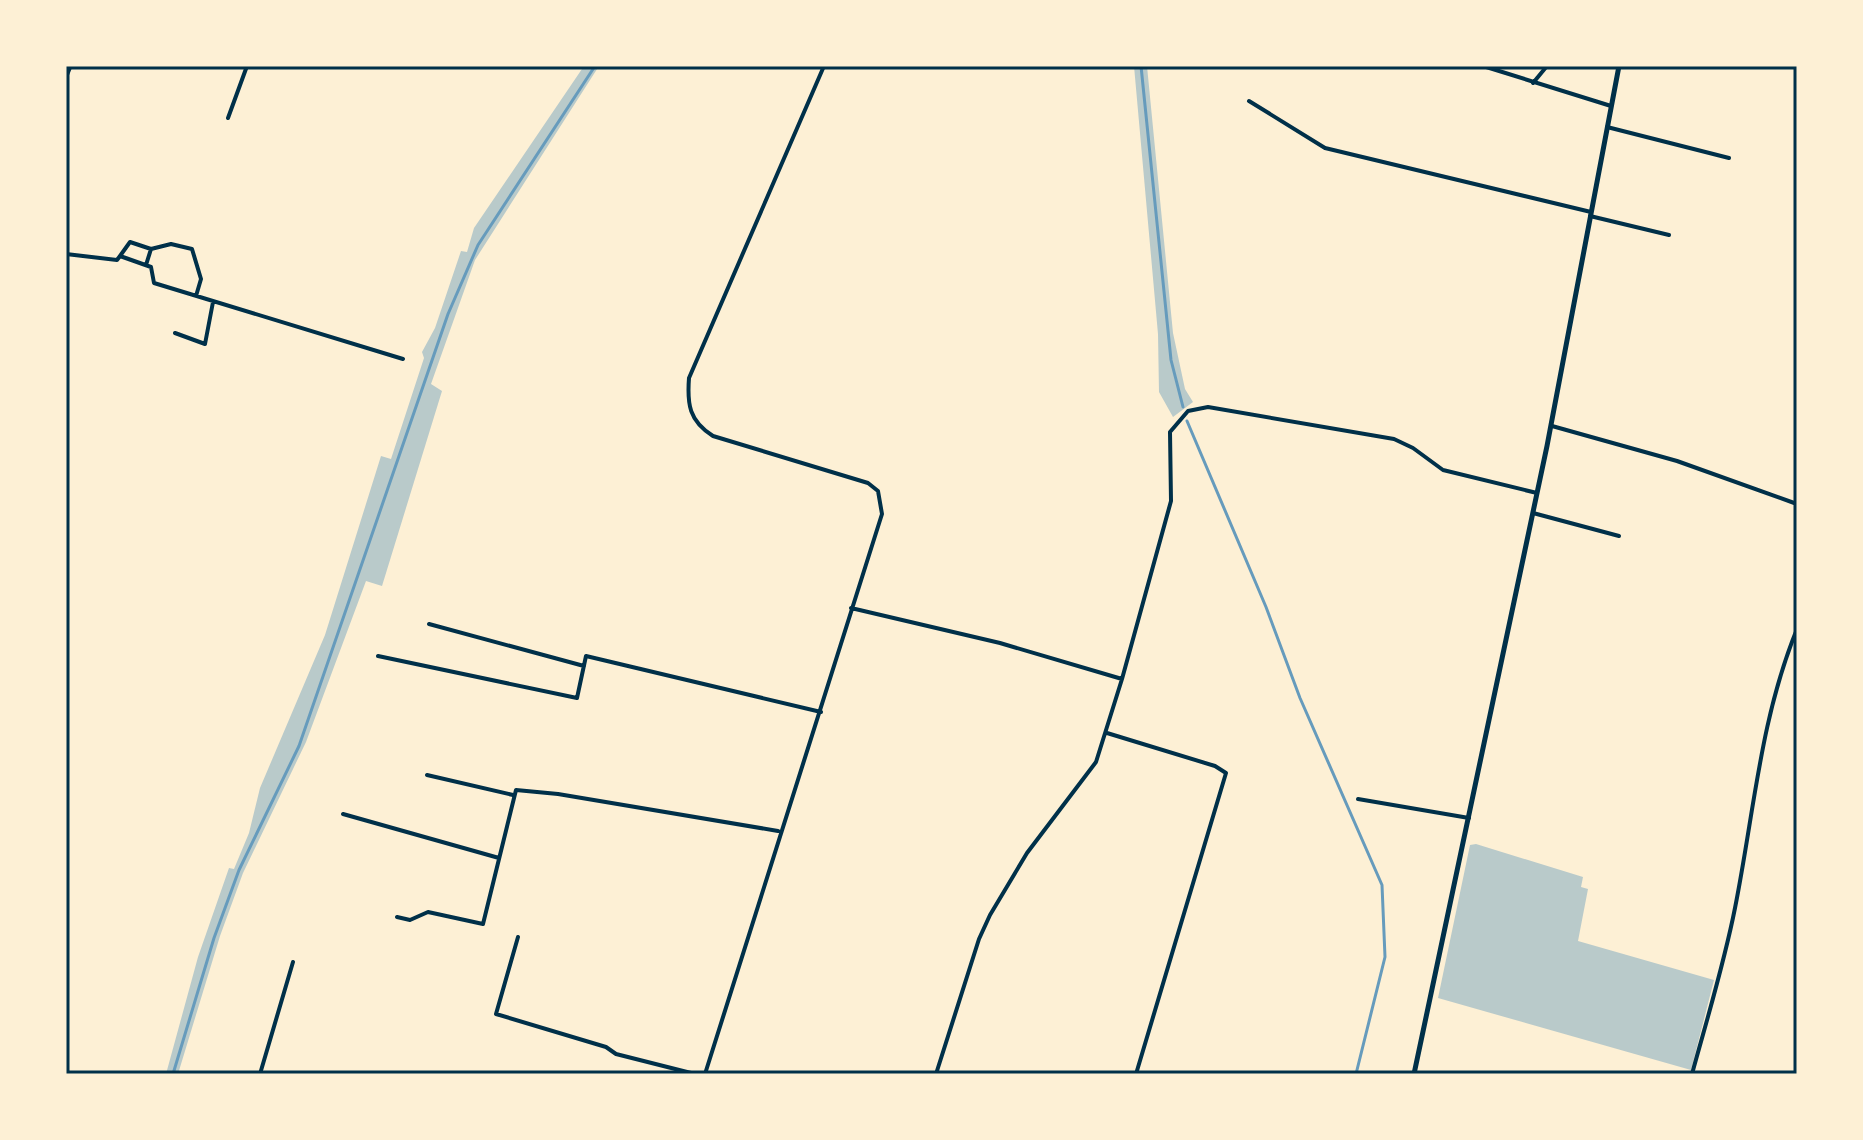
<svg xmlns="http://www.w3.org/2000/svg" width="1863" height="1140" font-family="Arial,sans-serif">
  <rect width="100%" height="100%" fill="#fdf0d5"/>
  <!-- green -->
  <path fill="#b9caca" d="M584,66H599L475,260L431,384L442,391L382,586L366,581L306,742L243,873L220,936L178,1074H166L198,957L229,868L234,869L249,833L260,788L325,635L381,456L391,459L424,358L422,352L435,328L461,251L467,252L474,228Z
    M1134,66H1147L1173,333L1185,389L1193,402L1173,417L1159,392L1158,334Z
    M1476,844L1583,877L1581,887L1588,889L1578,941L1714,980L1691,1070L1438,998L1470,845Z"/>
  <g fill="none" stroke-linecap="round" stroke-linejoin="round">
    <!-- stream -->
    <path stroke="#669bbc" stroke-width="3" d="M1141,66L1171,360L1183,407
      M1187,421L1266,607L1300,698L1382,885L1385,957L1356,1074
      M173,1074L214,938L239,870L299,746L448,314L478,245L595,66"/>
    <!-- minor -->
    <path stroke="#003049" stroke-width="4" d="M1483,66L1611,106
      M1533,83L1547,66
      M1249,101L1325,148L1591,212
      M228,118L247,66
      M1607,127L1729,158
      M1590,216L1669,235
      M151,249L171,244L192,249L201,279L196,296
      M66,254L117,260L120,256L151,267L154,283L403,359
      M120,256L130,242L151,249L146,265
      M175,333L205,344L213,302
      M1552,426L1677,461L1797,504
      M1533,513L1619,536
      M851,608L1000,643L1122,679L1096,762L1027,853L990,915L979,939L936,1074
      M429,624L584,666
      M378,656L577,698L586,656L821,712
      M1122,679L1171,501L1170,432L1188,411L1208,407L1394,439L1413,448L1443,470L1537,493
      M1107,733L1215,766L1226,773L1136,1074
      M427,775L513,795
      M1358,799L1469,818
      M343,814L499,858
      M397,917L410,920L428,912L483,924L516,790L558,794L778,831
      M518,937L496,1014L606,1047L616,1054L695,1074
      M260,1074L293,962
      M705,1074L882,514L878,491L868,483L713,436C689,421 687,404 689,378L824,66
      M1692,1074C1707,1019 1724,964 1735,908C1754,813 1760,720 1797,629"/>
    <!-- tertiary -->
    <path stroke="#003049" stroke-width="5" d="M66,76L70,66
      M1414,1074L1547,446L1619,66"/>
  </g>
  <!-- border -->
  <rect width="1863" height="1140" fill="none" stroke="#fdf0d5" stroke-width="136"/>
  <rect x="68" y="68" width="1727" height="1004" fill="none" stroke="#003049" stroke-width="3"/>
</svg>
